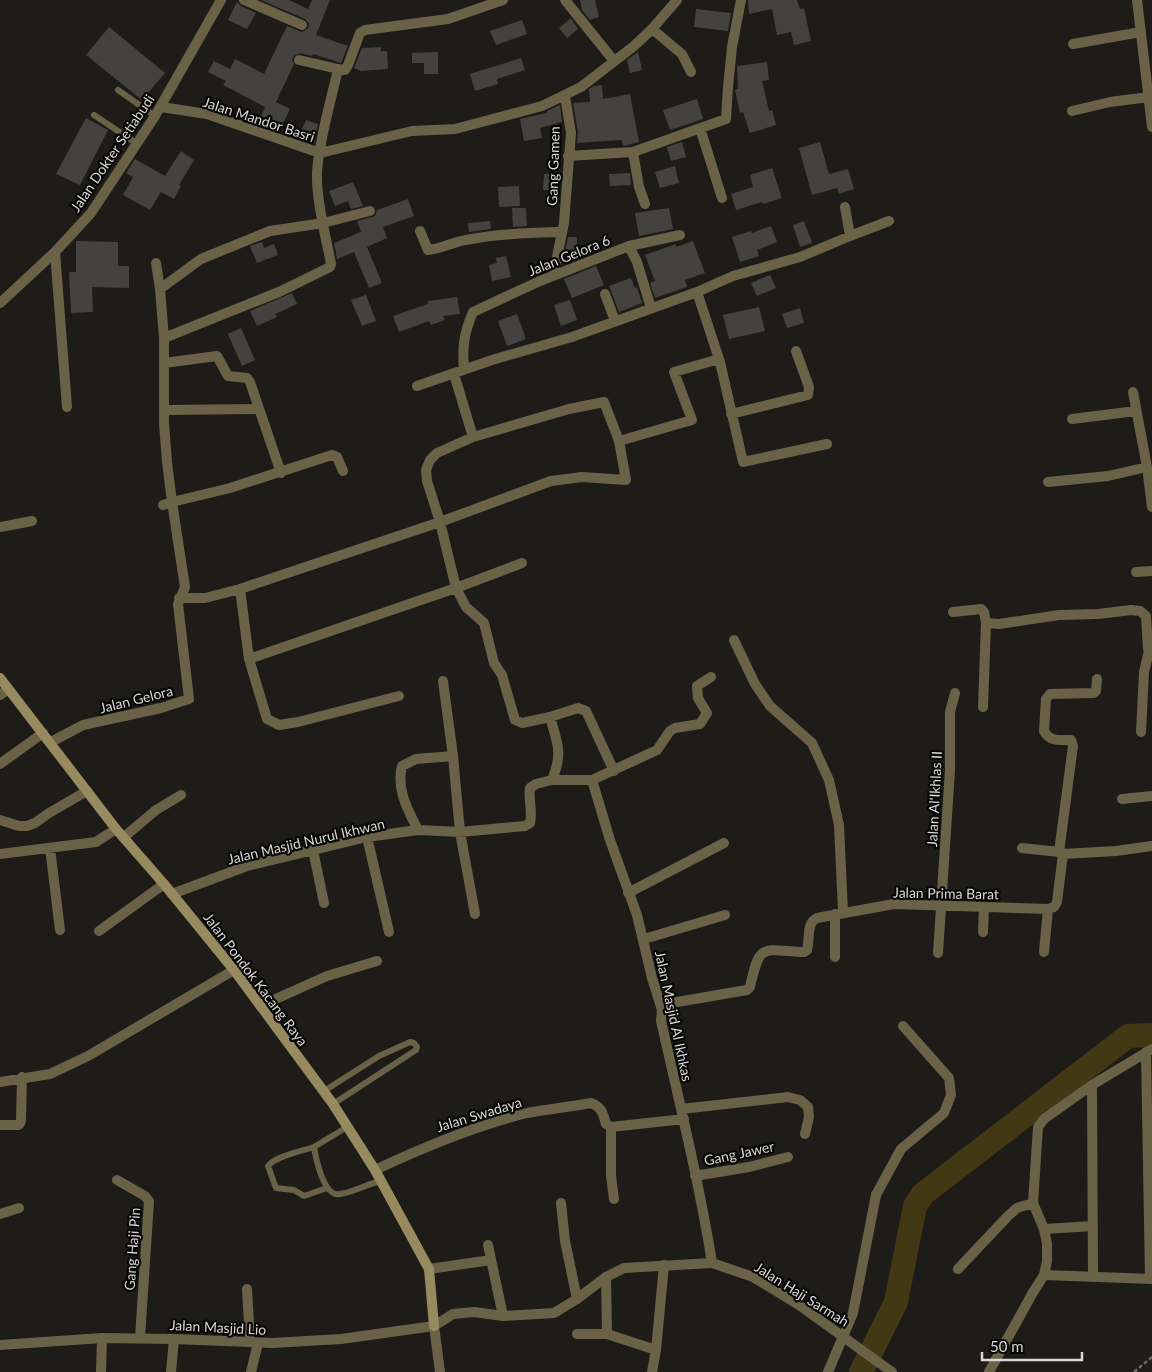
<svg xmlns="http://www.w3.org/2000/svg" width="1152" height="1372" font-family="Lato,sans-serif">
  <rect width="100%" height="100%" fill="#1d1c19"/>
  <g fill="none" stroke-linecap="round" stroke-linejoin="round">
    <!-- river -->
    <path stroke="#433814" stroke-width="24" d="M861,1372L896,1302L915,1206L923,1194L1128,1036L1152,1035"/>
  </g>
  <!-- building -->
  <path fill="#44423f" d="M261,0H289L308,9L312,0H330L316,35L348,46L341,63L313,54L312,56L300,53L294,56L292,59L294,64L276,102L290,109L279,132L267,128L269,123L260,118L265,107L223,85L226,81L208,72L214,61L230,69L235,59L264,74L287,26L302,32L308,28L309,24L305,19Z
    M580,0H595L599,17L590,20L582,10Z
    M748,0H797L800,9L804,8L811,41L794,45L791,32L777,35L772,9L749,14Z
    M237,2L241,6L256,13L247,29L228,20Z
    M696,9L731,13L728,31L694,27Z
    M571,18L578,29L567,38L559,28Z
    M522,20L527,34L496,45L490,31Z
    M109,27L165,73L142,100L86,55Z
    M381,47V51H387L388,69L361,71L354,68L362,48Z
    M438,52V74H424V63H412V53Z
    M638,52L642,70L630,73L627,60Z
    M521,58L525,70L497,79L498,84L475,91L470,74Z
    M767,62L769,80L762,81L769,111L772,110L776,125L750,133L743,112L740,113L735,90L738,89L737,66Z
    M602,85L603,99L630,94L639,142L623,146L622,140L577,143L578,132L573,103L590,102L589,89L594,86Z
    M697,99L703,119L670,130L663,110Z
    M560,105L562,122L540,128L542,138L524,141L520,119L547,113V111Z
    M86,118L108,130L80,185L56,174Z
    M306,120L318,124L314,144L298,138Z
    M682,142L686,157L671,161L667,147Z
    M820,142L829,174L848,169L854,189L839,194L837,188L812,195L799,148Z
    M181,151L194,160L179,185L181,186L174,199L161,192L150,210L123,195L133,177L126,173L135,159L165,176Z
    M675,166L679,183L660,188L655,172Z
    M772,168L782,198L763,204L762,202L736,210L731,194L753,187L750,175Z
    M630,173L631,185L610,186L609,174Z
    M544,174H559L558,190H543Z
    M353,182L363,206L351,209L348,201L335,206L329,191Z
    M519,186L520,206L499,207L498,187Z
    M408,199L414,216L383,227L387,238L367,247L382,283L369,288L354,252L337,259L334,243L361,232L357,221L372,217L375,216L377,210Z
    M512,208H526L527,226L513,227Z
    M669,208L673,229L639,236L635,213Z
    M490,221L491,229L469,232L468,223Z
    M804,221L812,243L800,247L793,225Z
    M771,226L777,242L757,250L759,256L740,262L732,237L751,231L752,233Z
    M568,237H577V257H564Z
    M76,241L118,242V266H129V288L92,287L93,312L71,313L69,272H76Z
    M693,241L705,273L685,280L687,287L655,298L650,283L655,281L645,255L676,244V247Z
    M262,242L264,248L274,244L278,255L257,263L250,246Z
    M506,256L511,277L492,281L489,265L497,263L496,258Z
    M596,266L604,285L572,298L564,279Z
    M770,275L776,288L757,296L751,283Z
    M631,278L635,288L637,287L642,303L619,312L609,286Z
    M292,293L297,304L275,314L277,317L257,326L250,311Z
    M366,295L376,321L362,326L351,300Z
    M457,297L460,314L443,316L445,320L431,325L429,321L399,332L393,316L428,304V301Z
    M570,300L577,320L561,326L554,305Z
    M759,307L765,331L729,339L723,315Z
    M800,308L804,323L787,328L782,314Z
    M517,314L526,339L507,346L498,321Z
    M241,328L255,360L242,366L228,334Z"/>
  <g fill="none" stroke-linecap="round" stroke-linejoin="round">
    <!-- path -->
    <path stroke="#6c6b69" stroke-width="2.5" stroke-dasharray="4 2.5" stroke-linecap="butt" d="M1134,1372L1152,1357"/>
    <!-- service -->
    <path stroke="#6a6247" stroke-width="6" d="M118,90L155,116
      M94,115L136,143
      M324,1091L379,1056L410,1042L414,1043L417,1047L416,1050L333,1104
      M347,1127L314,1147C316,1159 324,1198 340,1194C354,1192 367,1184 381,1181
      M314,1147C302,1151 276,1156 268,1166L276,1188L294,1190L304,1196L327,1188"/>
    <!-- minor -->
    <path stroke="#6a6247" stroke-width="10" d="M244,0L302,25
      M565,0L614,61
      M1137,0L1152,127
      M652,29L682,54L691,72
      M1073,44L1141,32
      M299,60L338,69
      M161,107L207,114L320,153
      M1072,111L1110,102L1149,97
      M700,128L722,198
      M320,153L412,131L455,129L542,106L581,87L634,46L652,29L677,0
      M568,156L633,152
      M645,204L639,187L633,152L726,119L728,87L732,47L741,0
      M420,231L428,250C441,249 453,242 466,240C496,234 527,233 557,232L559,233L561,236
      M850,236L889,221
      M629,246L637,262L651,308
      M55,252L67,407
      M156,263L160,289L164,338V423L167,462L172,502L230,488L332,455L337,457L343,471
      M553,276L564,223L571,133L565,96
      M160,289L201,259L270,231L323,223L370,211
      M697,292L720,362L743,462L827,444
      M605,294L615,321
      M164,338L279,292L330,267L331,264C326,237 316,200 317,172C319,140 331,101 338,69L345,70L348,65L360,33L365,30L448,19L503,0
      M164,363L217,356L228,376L247,378L250,382L281,473
      M464,370C462,347 464,333 473,312L540,281L629,246L680,235
      M454,374L473,437
      M417,386L492,360L572,337L697,292L733,276L800,257L850,236L845,207
      M1133,392L1147,467L1152,507
      M164,410L259,409
      M731,414L808,395L809,387L796,351
      M1072,419L1136,411
      M619,441L692,420L674,372L719,359
      M1048,482L1108,476L1147,467
      M0,527L32,521
      M1136,572L1152,571
      M240,589L249,659L267,719L279,725L298,722L399,696
      M179,598H205L240,589L440,522L551,481L582,477L626,480L619,441L604,402L569,409L473,437L437,453L430,460L426,470L427,481L440,522L456,588L466,607L484,623L494,663L502,675L515,720L522,723L550,717L578,708L586,711L614,771
      M953,612L981,609L984,612L986,623L999,624L1059,615L1098,614L1131,610L1140,611L1146,616L1148,649L1152,653
      M734,640L755,684L770,706L812,743L829,780L839,825L843,912
      M249,659L456,588L522,563
      M443,681L453,756L460,832L475,914
      M0,695L8,689
      M983,707L986,623
      M550,717C558,745 563,753 552,780
      M1141,732L1144,672L1149,651
      M51,742L83,725L161,708L189,699L178,604L185,587L172,502L163,505
      M0,764L43,733
      M592,780L610,840L637,915L652,978L662,1010L661,1021C679,1101 699,1181 712,1263
      M1122,799L1152,796
      M0,820L19,826H27L35,823L49,813L87,791
      M418,830C408,810 396,790 402,766L416,759L453,756
      M124,837L156,810L181,795
      M367,837L389,932
      M50,848L60,930
      M1022,848L1059,852L1063,854
      M313,850L324,903
      M1059,852L1073,746L1071,740C1060,740 1050,742 1044,731L1046,699L1050,694L1094,693L1096,691L1097,679
      M0,854L96,842L116,829
      M628,893L724,843
      M172,894L247,866L367,837L418,830L460,832L525,826L530,823C533,811 528,799 530,788L536,784L552,780H592L657,750L670,731L675,728L700,724L707,713L698,698L697,686L711,677
      M835,914V957
      M99,931L164,884
      M983,932L984,907
      M644,939L725,915
      M1044,952L1048,909
      M938,953L950,770V712L955,693
      M260,1006L327,976L377,961
      M662,1010L671,1003L747,990L750,987C760,942 761,950 804,952L807,950C810,940 806,923 817,918L894,904L1048,909L1054,907L1057,902L1063,854L1116,851L1152,846
      M1146,1052L1150,1279
      M0,1082L50,1074L88,1056L234,970
      M1092,1085L1093,1277
      M681,1109L788,1097L800,1100L808,1107L809,1117L805,1134
      M0,1125H19L21,1121L22,1077
      M611,1127V1176L614,1199
      M375,1170C424,1147 474,1126 527,1113C548,1109 570,1107 591,1103C602,1107 603,1114 606,1124L611,1127L684,1119
      M695,1176L749,1167L788,1157
      M117,1180L145,1196L149,1201L140,1338
      M876,1195L901,1149L944,1113L951,1095L949,1078L903,1026
      M561,1203L565,1241L577,1299
      M0,1214L19,1208
      M1044,1229L1093,1226
      M488,1245L503,1316
      M429,1269L491,1260
      M958,1269L1008,1216L1017,1208L1033,1203
      M1044,1275L1152,1279
      M247,1289L250,1342
      M577,1334H607L606,1277
      M607,1334L656,1350
      M101,1372L102,1338
      M171,1372L174,1339
      M251,1372L258,1343
      M652,1372L656,1350L664,1265
      M989,1372L1032,1294L1044,1275L1047,1261V1244L1044,1229L1033,1203L1038,1127L1044,1119L1092,1085L1152,1049"/>
    <!-- tertiary -->
    <path stroke="#6a6247" stroke-width="10" d="M0,303L55,252L91,213L155,116L221,0
      M434,1326L440,1372
      M0,1345L102,1338L174,1339L272,1343L341,1339L434,1326L453,1314L474,1312L503,1316L554,1313L577,1299L606,1277L624,1268L712,1263L753,1277L799,1305L892,1372"/>
    <!-- secondary -->
    <path stroke="#988a5f" stroke-width="10" d="M0,678L116,829L164,884L234,970L333,1104L375,1170L429,1269L434,1326"/>
    <!-- minor-bridge -->
    <path stroke="#6a6247" stroke-width="10" d="M828,1372L853,1313L876,1195"/>
  </g>
  <g text-anchor="middle" dominant-baseline="central" stroke-width="4.5" stroke-linejoin="round" paint-order="stroke">
    <!-- street labels -->
    <g font-size="14" fill="#d9d8d6" stroke="#070706">
      <text transform="translate(259 119) rotate(18)">Jalan Mandor Basri</text>
      <text transform="translate(112 153) rotate(-56)">Jalan Dokter Setiabudi</text>
      <text transform="translate(553 166) rotate(-88)">Gang Gamen</text>
      <text transform="translate(569 255) rotate(-22)">Jalan Gelora 6</text>
      <text transform="translate(136 699) rotate(-14)">Jalan Gelora</text>
      <text transform="translate(934 799) rotate(-87)">Jalan Al'Ikhlas II</text>
      <text transform="translate(306 841) rotate(-13)">Jalan Masjid Nurul Ikhwan</text>
      <text transform="translate(946 893) rotate(1)">Jalan Prima Barat</text>
      <text transform="translate(256 979) rotate(53)">Jalan Pondok Kacang Raya</text>
      <text transform="translate(674 1016) rotate(78)">Jalan Masjid Al Ikhkas</text>
      <text transform="translate(479 1114) rotate(-17)">Jalan Swadaya</text>
      <text transform="translate(739 1153) rotate(-12)">Gang Jawer</text>
      <text transform="translate(132 1249) rotate(-86)">Gang Haji Pin</text>
      <text transform="translate(802 1294) rotate(32)">Jalan Haji Sarmah</text>
      <text transform="translate(218 1327) rotate(3)">Jalan Masjid Lio</text>
    </g>
  </g>
  <!-- scale -->
  <path d="M982 1352v8h100v-8" fill="none" stroke="#d9d8d6" stroke-width="2.5"/>
  <text x="990" y="1352" font-size="15" fill="#d9d8d6" stroke="#070706" stroke-width="4" paint-order="stroke">50 m</text>
</svg>
